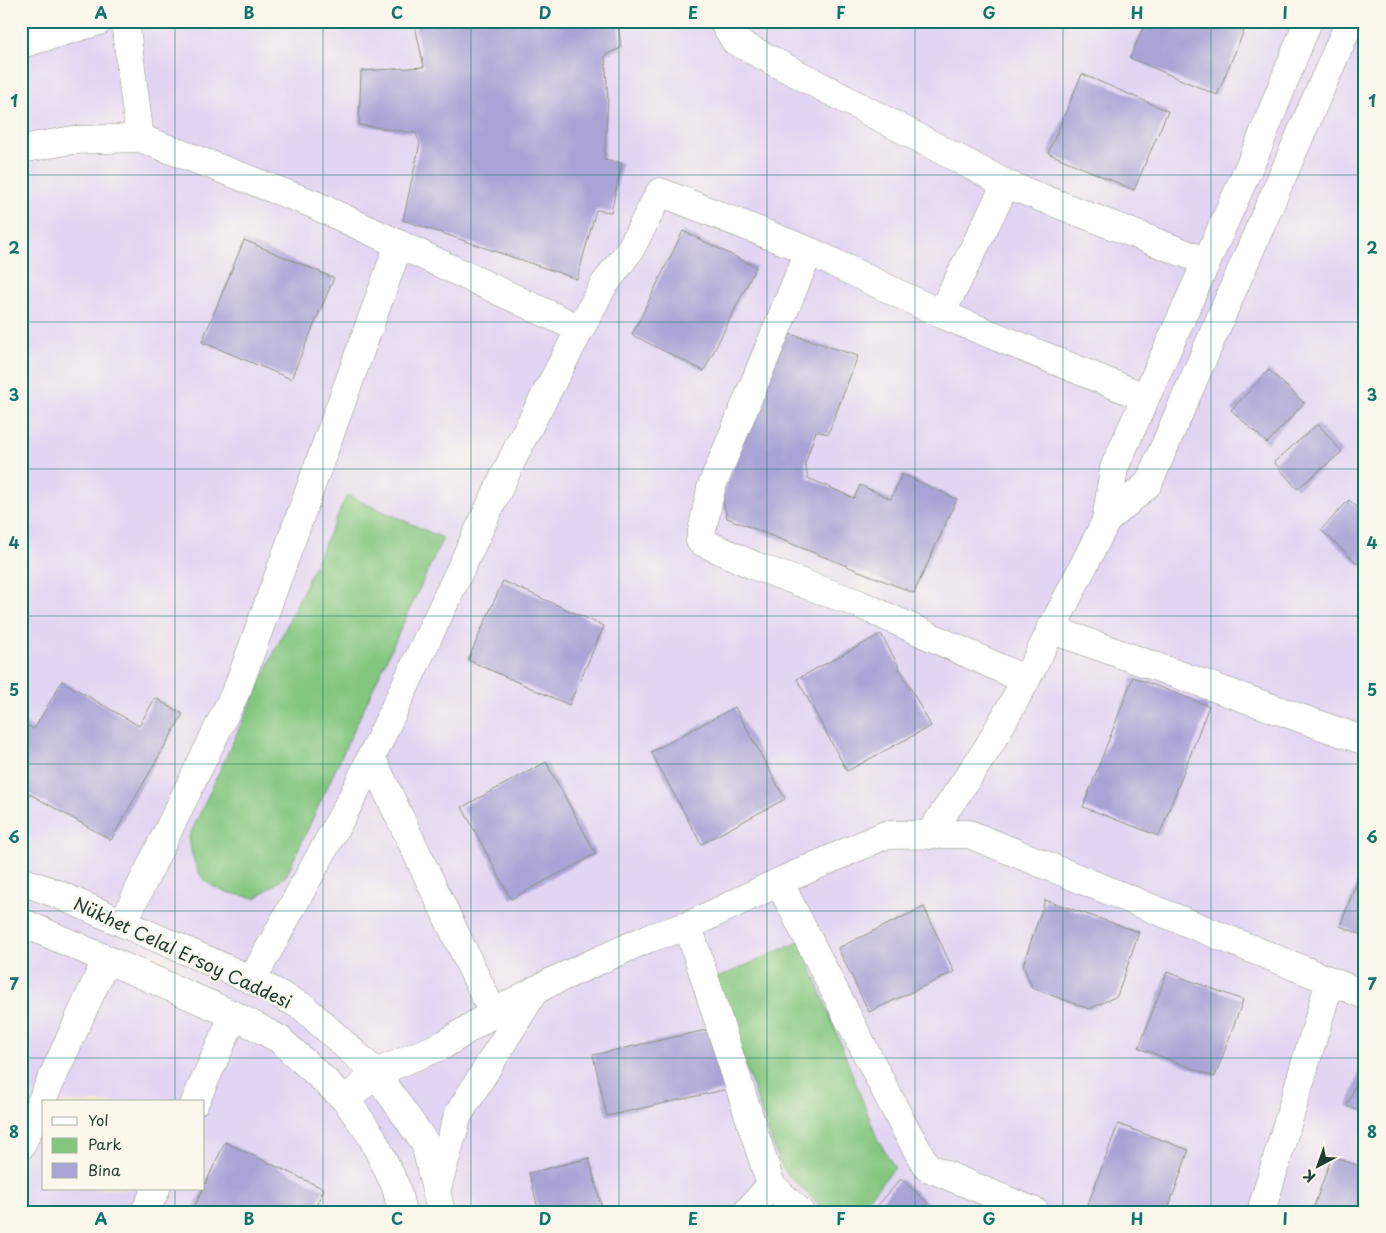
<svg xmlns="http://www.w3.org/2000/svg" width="1386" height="1233" font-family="'Playpen Sans',sans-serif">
  <rect width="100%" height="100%" fill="#fbf7ec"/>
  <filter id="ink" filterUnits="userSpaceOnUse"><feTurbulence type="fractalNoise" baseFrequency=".02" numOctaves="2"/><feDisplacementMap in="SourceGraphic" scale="10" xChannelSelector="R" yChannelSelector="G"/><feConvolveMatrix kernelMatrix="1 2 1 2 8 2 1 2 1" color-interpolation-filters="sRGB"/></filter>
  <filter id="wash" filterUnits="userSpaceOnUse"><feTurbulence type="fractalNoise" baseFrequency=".0096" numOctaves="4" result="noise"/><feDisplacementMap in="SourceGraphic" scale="20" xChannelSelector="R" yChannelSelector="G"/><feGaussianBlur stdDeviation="1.12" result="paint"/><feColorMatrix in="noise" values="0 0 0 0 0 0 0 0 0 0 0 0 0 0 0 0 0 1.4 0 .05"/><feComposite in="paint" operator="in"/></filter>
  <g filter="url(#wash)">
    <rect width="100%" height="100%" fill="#f4e6cc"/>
    <!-- built -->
    <path fill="#e2d4f3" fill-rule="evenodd" d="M21,21H1365V1212H21ZM44,1102H204V1189H44Z"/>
    <!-- green -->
    <path fill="#83c67f" stroke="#51825a" d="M347,495L443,538L286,876L256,898C211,891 195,885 189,837Z
      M801,941L877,1138L895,1168L856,1212H828L824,1210L787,1174L779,1162L715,979Z"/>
    <g id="blocks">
      <!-- building -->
      <path fill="#a9a3d6" d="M414,21H618L621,48L605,55L608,100L604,160L622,163L611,212L596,210L577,279L403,220L420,143L416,133L359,125L361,71L424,67Z
        M1146,21H1248L1217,95L1130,58Z
        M1082,74L1168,111L1134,190L1048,153Z
        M683,231L756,267L704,371L632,335Z
        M244,240L334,278L291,379L202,342Z
        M784,332L858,356L828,434L816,431L805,464L808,478L854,498L860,485L891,499L902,474L957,499L914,593L727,518L722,498Z
        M1269,370L1304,403L1267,443L1231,410Z
        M1318,424L1342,452L1297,489L1274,462Z
        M1349,500L1365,514V561L1360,566L1321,530Z
        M503,581L604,626L569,705L468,660Z
        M881,634L931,726L847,771L797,679Z
        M1133,677L1209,706L1159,836L1083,807Z
        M62,681L139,726L155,698L183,714L111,840L21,789V722L34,729Z
        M735,707L785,799L701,844L651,752Z
        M546,762L596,854L511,899L462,807Z
        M1365,861V936L1340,926Z
        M1045,900L1139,932L1117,996L1089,1009L1032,988L1023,965Z
        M924,907L954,972L869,1012L838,948Z
        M1167,972L1243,1000L1215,1077L1139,1048Z
        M715,1028L728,1089L607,1116L593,1055Z
        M1365,1058V1113L1347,1106Z
        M1118,1124L1189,1150L1167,1212H1085Z
        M225,1142L324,1189L313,1212H192Z
        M1332,1156L1365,1168V1212H1312Z
        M589,1158L603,1212H539L529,1173Z
        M901,1179L928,1203L921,1212H872Z"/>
    </g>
  </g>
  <g filter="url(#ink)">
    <use href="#blocks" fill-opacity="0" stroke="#8a9280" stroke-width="1"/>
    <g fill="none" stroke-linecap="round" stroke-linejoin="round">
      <defs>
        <path id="minor" d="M125,21L140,138
          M723,21L735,41L1006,184L1207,262
          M21,44L99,21
          M21,149L73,140L140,138L313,204L580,329
          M809,251L711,488L700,541L755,566L859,604L1026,680
          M941,314L1006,184
          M1106,521L1148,484L1350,21
          M1050,629L1365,741
          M371,757L493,1013
          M929,835L987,749L1026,680L1106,521L1114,468L1258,147L1308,21
          M779,882L902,1123L927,1167L1035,1212
          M123,923L238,687L399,244
          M688,926L771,1185L800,1212
          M252,980L353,796L521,441L603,286L630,250L660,192L809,251L941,314L1144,397
          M346,1100L376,1073L445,1044L493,1013L551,982L649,938L688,926L779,882L885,835L969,834L1365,995
          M195,1102L234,1015
          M21,1146L106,960
          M145,1212L156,1189
          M747,1212L771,1185
          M1261,1212L1330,981"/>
        <path id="major" d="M21,881L55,893L252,980L303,1007L376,1073L425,1143L441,1212
          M21,922L234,1015L279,1039L346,1100L372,1137L396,1187L402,1212
          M437,1188L458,1115L535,990"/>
      </defs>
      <!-- minor casing -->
      <use href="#minor" stroke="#8a9280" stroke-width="29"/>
      <!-- major casing -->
      <use href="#major" stroke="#8a9280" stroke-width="29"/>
      <!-- minor -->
      <use href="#minor" stroke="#fff" stroke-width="28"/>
      <!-- major -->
      <use href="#major" stroke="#fff" stroke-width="28"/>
    </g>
  </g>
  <!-- grid -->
  <path fill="none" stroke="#0f766e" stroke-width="1" stroke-opacity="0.55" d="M175,21V1102M323,21V1212M471,21V1212M619,21V1212M767,21V1212M915,21V1212M1063,21V1212M1211,21V1212M21,175H1365M21,322H1365M21,469H1365M21,616H1365M21,764H1365M21,911H1365M21,1058H1365M175,1189V1212"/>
  <g text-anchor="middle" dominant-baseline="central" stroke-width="4.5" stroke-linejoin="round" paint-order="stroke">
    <!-- street labels -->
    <g font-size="18" fill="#1f3d34" stroke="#fbf7ec">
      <text transform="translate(183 952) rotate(25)">Nükhet Celal Ersoy Caddesi</text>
    </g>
  </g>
  <!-- margin -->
  <rect width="1386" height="1233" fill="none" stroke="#fbf7ec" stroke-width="55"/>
  <!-- legend -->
  <rect x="42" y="1100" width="162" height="90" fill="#fbf7ec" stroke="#a3ada2"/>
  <rect x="52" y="1117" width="25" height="8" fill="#ffffff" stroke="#a3ada2"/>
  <text x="88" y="1126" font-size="15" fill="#1f3d34">Yol</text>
  <rect x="52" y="1138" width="25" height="15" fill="#83c67f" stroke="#a3ada2"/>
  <text x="88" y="1150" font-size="15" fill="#1f3d34">Park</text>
  <rect x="52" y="1163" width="25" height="15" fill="#a9a3d6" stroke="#a3ada2"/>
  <text x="88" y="1176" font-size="15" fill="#1f3d34">Bina</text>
  <!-- north arrow -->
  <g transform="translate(1318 1166) rotate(221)" stroke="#fbf7ec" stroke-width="4" paint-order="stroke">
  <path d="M0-4L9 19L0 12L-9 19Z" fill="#1f3d34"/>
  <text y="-8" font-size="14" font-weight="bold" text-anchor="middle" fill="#1f3d34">K</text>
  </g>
  <rect x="28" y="28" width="1330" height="1178" fill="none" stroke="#0f766e" stroke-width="2"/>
  <g font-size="16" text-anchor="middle" font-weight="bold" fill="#0f766e">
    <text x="101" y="19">A</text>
    <text x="249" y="19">B</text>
    <text x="397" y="19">C</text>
    <text x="545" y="19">D</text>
    <text x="693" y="19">E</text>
    <text x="841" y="19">F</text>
    <text x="989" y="19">G</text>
    <text x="1137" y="19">H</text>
    <text x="1285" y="19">I</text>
    <text x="14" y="107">1</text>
    <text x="1372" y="107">1</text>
    <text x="14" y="254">2</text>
    <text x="1372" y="254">2</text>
    <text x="14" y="401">3</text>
    <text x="1372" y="401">3</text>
    <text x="14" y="549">4</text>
    <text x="1372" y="549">4</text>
    <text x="14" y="696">5</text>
    <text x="1372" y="696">5</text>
    <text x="14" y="843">6</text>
    <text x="1372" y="843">6</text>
    <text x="14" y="990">7</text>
    <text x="1372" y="990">7</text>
    <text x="14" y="1138">8</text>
    <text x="1372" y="1138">8</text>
    <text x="101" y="1225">A</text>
    <text x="249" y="1225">B</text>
    <text x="397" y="1225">C</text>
    <text x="545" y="1225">D</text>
    <text x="693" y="1225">E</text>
    <text x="841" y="1225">F</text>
    <text x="989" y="1225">G</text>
    <text x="1137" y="1225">H</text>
    <text x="1285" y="1225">I</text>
  </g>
</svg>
